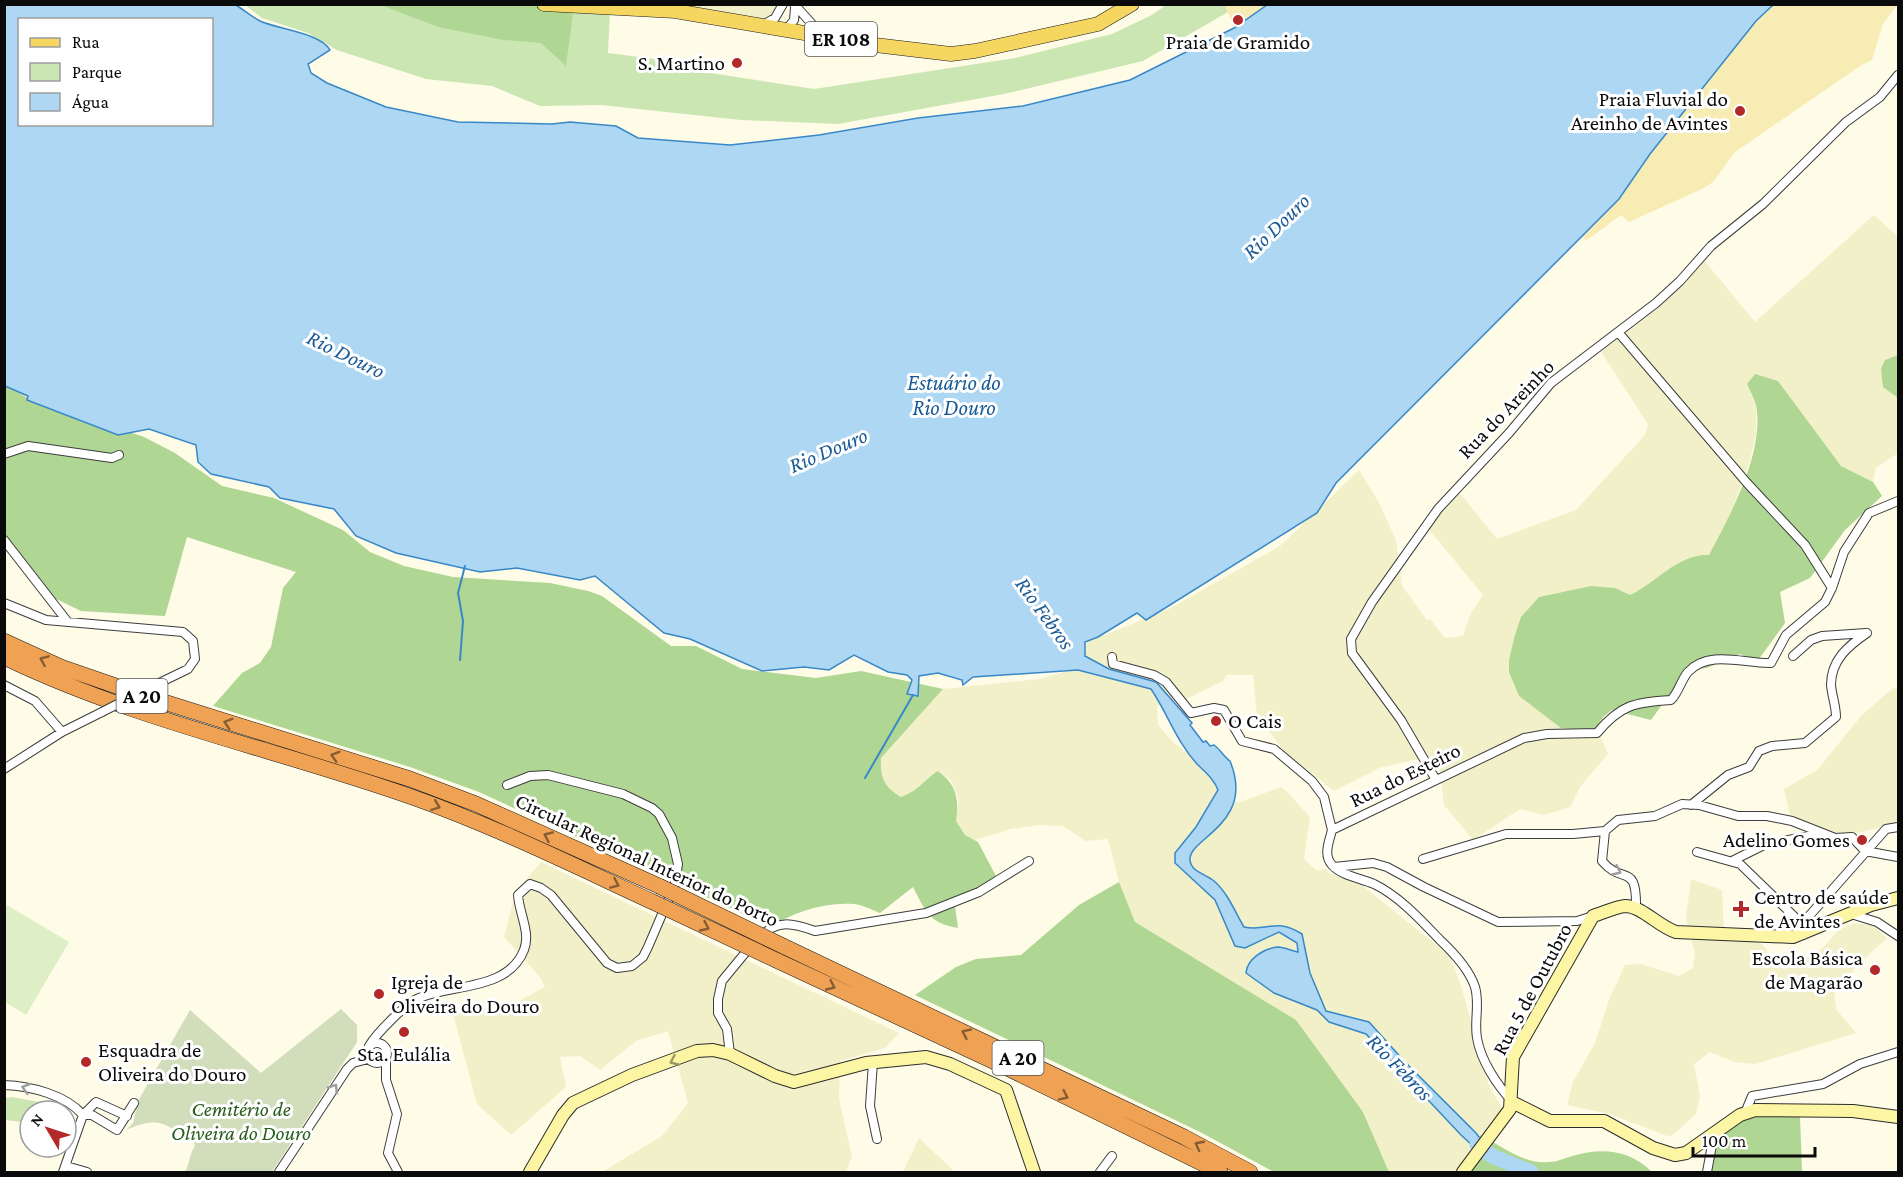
<svg xmlns="http://www.w3.org/2000/svg" width="1903" height="1177" font-family="'Crimson Pro',serif">
  <rect width="100%" height="100%" fill="#fefbe7"/>
  <!-- farmland -->
  <path fill="#f2f0c9" d="M641,5H777L770,17L751,21Z
    M1874,215L1898,237V355L1885,360L1894,396L1898,398V453L1876,468L1873,482L1841,466L1778,381L1747,384L1756,405V434L1750,460L1730,515L1709,555L1630,595L1616,589L1591,586L1539,597L1608,754L1580,787L1570,807L1544,815L1520,809L1473,840L1444,805L1440,772L1432,756L1379,768L1334,791L1285,752L1257,716L1253,675H1227L1223,681L1180,702H1164L1157,707L1158,725L1174,743L1208,769L1238,803L1281,787L1289,794L1310,817L1304,859L1317,871L1326,869L1329,873L1363,886L1450,956L1462,989L1488,1083L1503,1110L1474,1144L1457,1172H1389L1363,1112L1155,935L1135,922L1119,882L1108,839L1086,841L1063,826L1039,825L1011,829L974,840L965,835L955,821L959,801L951,780L939,771L927,778L916,792L901,797L887,788L880,773L881,758L943,689L1040,679L1080,667L1087,642L1167,610L1280,546L1359,470L1378,501L1396,540L1402,586L1427,620L1430,619L1445,638L1463,636L1471,613L1483,595L1427,527L1458,491L1497,539L1576,510L1645,435L1648,424L1601,352L1657,309L1687,280L1703,259L1755,322Z
    M1898,688V823L1832,839L1792,824L1784,789L1817,770L1862,715L1892,689Z
    M541,862L899,1033L885,1048L840,1061L839,1099L852,1156L846,1172H602L662,1136L688,1103L668,1031L636,1041L600,1070L580,1056L560,1057L566,1087L511,1135L477,1104L453,1014L515,1003L545,987L540,977L504,937L513,902L519,888Z
    M1691,879L1722,890L1724,932L1762,944L1767,950L1769,965L1785,969L1814,953L1824,947L1838,930L1852,924H1871L1887,938L1859,964L1834,994L1836,1009L1856,1033L1755,1064L1734,1062L1710,1052L1694,1064L1700,1096L1696,1114L1670,1137L1610,1114L1567,1105L1573,1082L1595,1043L1610,997L1625,965L1641,964L1679,976L1693,968L1695,954L1686,917Z
    M919,1138L955,1172H903Z"/>
  <!-- green -->
  <path fill="#cbe6b3" d="M245,5H445L553,13L610,12L608,53L670,61L691,70L814,89L1015,58L1112,34L1152,15L1166,5H1225L1228,12L1143,61L1004,94L838,124L741,120L601,105L540,106L492,86L426,79L337,50L308,33L262,18Z
    M12,1097C22,1099 70,1106 73,1116C74,1121 68,1130 67,1135L66,1111H30V1123L5,1120V1098Z"/>
  <!-- forest -->
  <path fill="#afd693" d="M381,5H574L566,66L541,43L504,40L438,27Z
    M1898,355V398L1883,387L1881,369L1885,360Z
    M1755,374L1778,381L1841,466L1873,482L1882,496L1845,530L1810,578L1780,592L1785,623L1756,663L1740,654L1707,668L1687,670L1651,720L1612,710L1603,717L1594,732L1561,728L1519,696L1509,672V660L1515,635L1521,617L1539,597L1591,586L1615,588L1630,595C1656,583 1679,553 1709,555C1730,515 1765,452 1756,405C1754,398 1750,391 1747,384Z
    M5,385L26,397L144,437L175,453L222,486L274,498L343,530L370,552L404,566L453,577L550,583L588,591L602,596L671,646H696L742,669L816,678L861,671L943,689L881,758C880,778 884,787 901,797C920,790 922,781 938,771C957,785 959,799 956,821L965,835L978,842L998,880C984,890 968,890 954,899L958,928C929,923 926,912 913,887L880,913C872,910 861,904 853,904C824,902 794,912 771,927L479,792L410,767L213,706L242,673L260,663L271,647L283,588L296,572L187,537L165,616L81,611L50,596L6,547L5,550Z
    M1119,882L1135,922L1296,1020L1363,1112L1389,1172H1274L1202,1133L915,995L956,967L976,959L1021,955L1079,905Z
    M1754,1116H1800L1802,1172H1704C1714,1144 1725,1125 1754,1116Z
    M1481,1135C1501,1146 1525,1165 1549,1162C1558,1162 1567,1157 1576,1155C1604,1147 1632,1151 1652,1172H1470L1459,1169Z"/>
  <!-- sand -->
  <path fill="#f8ecb5" d="M1225,5H1267L1234,28Z
    M1773,5H1897L1883,24L1872,60L1860,66L1735,152L1713,182L1704,188L1629,222L1621,215L1587,240L1581,236L1619,199L1650,154L1756,21Z"/>
  <!-- cemetery -->
  <path fill="#d1ddbb" d="M341,1009L357,1025V1042L272,1172H185C190,1163 189,1155 195,1146L194,1143C165,1124 160,1115 126,1130L133,1123L138,1101L190,1010L261,1073Z"/>
  <!-- pitch -->
  <path fill="#deeec5" d="M5,904L69,942L26,1015L5,1002Z"/>
  <!-- water -->
  <path fill="#aed7f3" stroke="#3888c8" stroke-width="1.5" fill-rule="evenodd" d="M5,5H236C244,10 252,17 260,21C277,29 321,33 330,50L308,64L311,73L327,83L386,107L458,122L552,124L570,122L616,126L638,138L730,145L819,135L918,118L1023,106L1130,80L1234,28L1267,5H1773L1756,21L1650,154L1619,199L1336,483L1317,513L1146,620L1137,613L1098,637L1085,642V656L1109,669L1156,682L1192,723L1190,725L1203,742L1206,741L1210,746L1214,745C1220,749 1223,756 1230,761C1256,824 1188,838 1190,860C1191,872 1206,874 1214,881C1228,893 1235,912 1244,927C1268,932 1276,917 1302,934L1310,973L1326,1011L1369,1022L1405,1062L1476,1133L1494,1157L1473,1146L1461,1135L1366,1034L1329,1022L1317,1010L1274,993L1246,973C1247,959 1264,948 1278,947C1284,947 1292,951 1298,952L1297,943L1279,932L1245,948L1235,946L1215,900L1175,863V853L1196,827L1218,790C1214,779 1205,772 1197,764C1176,741 1168,714 1151,689L1078,670L973,677L963,685L962,680L938,673L919,676L918,696L907,694L912,680L907,675L888,672L854,655L829,670L804,667L762,671L690,639L664,633L595,576L580,580L517,568L480,572L396,553L356,536L334,509L280,498L269,487L211,474L198,462L196,445L149,429L118,435L27,400L28,396L5,386ZM20,20H212V124H20Z"/>
  <g fill="none" stroke-linecap="round" stroke-linejoin="round">
    <!-- stream -->
    <path stroke="#3888c8" stroke-width="2" d="M460,660L463,621L458,593L465,566
      M865,778L913,695"/>
    <!-- river -->
    <path stroke="#aed7f3" stroke-width="15" d="M1477,1145L1494,1157L1531,1172"/>
    <defs>
      <path id="street" d="M794,4L821,34
        M761,26L775,18L783,4
        M786,30L794,20L795,8
        M1618,332L1747,483L1805,545L1832,588
        M4,454L28,446L112,458L119,455
        M4,540L67,621
        M4,603L46,620L183,632L193,641L195,659L188,669L151,687
        M1793,656L1811,640L1822,636L1866,633
        M1112,657L1113,664L1154,675L1166,682L1191,713L1214,708L1224,710L1242,741L1274,749L1312,781L1324,797L1332,830
        M4,685L35,701L62,732
        M4,769L62,732L102,712
        M1436,780L1401,720L1352,653L1351,639L1372,602L1438,509L1509,433L1551,383L1656,303L1680,281L1711,246L1763,204L1846,122L1880,97L1898,75
        M1691,805L1728,775L1749,767L1759,751L1772,746L1805,743L1836,717C1836,706 1832,696 1831,685C1831,660 1848,646 1867,633
        M1332,830L1524,738L1547,734L1597,733C1620,705 1635,702 1671,700C1679,692 1681,680 1688,672C1709,649 1745,664 1771,663L1786,635L1825,602L1832,588L1844,552L1869,513L1898,501
        M1332,830C1329,842 1323,855 1332,865C1342,876 1360,878 1374,884C1399,896 1421,920 1440,940C1454,953 1469,969 1475,987C1480,1004 1474,1021 1477,1038C1481,1061 1497,1085 1512,1101
        M1605,831L1618,820L1655,816L1682,804L1699,805L1738,816H1767L1792,821L1835,838L1852,837L1865,851
        M1605,831L1602,861C1623,886 1637,861 1636,909
        M1865,851L1898,857
        M1697,852L1740,864L1802,924
        M1423,859L1506,834H1573L1605,831
        M1732,861L1764,845L1818,834
        M1334,867L1373,863L1387,867L1424,887L1498,922L1577,921L1593,916
        M1851,914L1877,922L1898,936
        M1803,935L1802,924L1886,829L1898,827
        M759,938C777,919 792,923 815,931L926,913L979,892L1029,861
        M367 1053a10 10 0 1 1 20 0a10 10 0 1 1-20 0Z
        M369,1046C376,1034 406,1003 419,998C451,984 508,991 524,950C531,933 519,913 518,895L530,884L541,888L551,895L607,963L617,968L632,966L643,957L648,947L675,884L678,864L672,838L659,814L652,808L623,794L548,775L530,776L507,785
        M730,1054L727,1029L718,1013V999L722,981L750,947
        M386,1058V1080L397,1114L388,1153L398,1172
        M873,1062L870,1106L877,1139
        M4,1085C31,1086 66,1095 83,1115
        M1745,1113L1752,1096L1823,1084L1860,1064L1898,1052
        M83,1115H92L117,1130L134,1103
        M83,1115L96,1102L127,1116
        M66,1166L87,1172
        M63,1172L83,1115
        M279,1172L347,1069L353,1063L368,1059
        M1100,1172L1112,1156
        M1707,1172L1714,1134"/>
      <path id="secondary" d="M1512,1102L1550,1121H1604L1653,1148L1675,1155L1686,1153L1740,1115L1755,1110L1853,1111L1898,1117
        M530,1172L563,1115L573,1103L632,1075L697,1051L713,1050L730,1054L775,1076L794,1082L866,1063L926,1057L950,1064L1006,1090L1034,1172
        M1463,1172L1510,1109L1513,1057L1593,916C1603,913 1615,907 1625,906C1642,906 1659,927 1676,932L1793,937L1871,905L1898,898"/>
      <path id="primary" d="M544,4L675,11L875,45L951,54L975,51L1098,24L1132,4"/>
      <path id="highway" d="M4,641L61,667L148,697L410,779L476,804L659,886
        M4,657C134,720 276,749 412,797C494,826 573,865 653,902
        M783,946L1184,1137L1250,1172
        M778,961L997,1063L1220,1172"/>
    </defs>
    <!-- street casing -->
    <use href="#street" stroke="#3d3d3d" stroke-width="10"/>
    <!-- secondary casing -->
    <use href="#secondary" stroke="#2c2c2c" stroke-width="14"/>
    <!-- primary casing -->
    <use href="#primary" stroke="#1b1b1b" stroke-width="15"/>
    <!-- highway casing -->
    <use href="#highway" stroke="#1b1b1b" stroke-width="16"/>
    <!-- street -->
    <use href="#street" stroke="#fff" stroke-width="8"/>
    <!-- secondary -->
    <use href="#secondary" stroke="#fcf6a4" stroke-width="12"/>
    <!-- primary -->
    <use href="#primary" stroke="#f4d661" stroke-width="14"/>
    <!-- highway -->
    <use href="#highway" stroke="#efa154" stroke-width="15"/>
    <defs>
      <path id="street-bridge" d="M102,712L151,687"/>
      <path id="highway-bridge" d="M659,886L783,946
        M653,902L778,961"/>
    </defs>
    <!-- street-bridge casing -->
    <use href="#street-bridge" stroke="#3d3d3d" stroke-width="10" stroke-linecap="butt"/>
    <!-- highway-bridge casing -->
    <use href="#highway-bridge" stroke="#1b1b1b" stroke-width="16" stroke-linecap="butt"/>
    <!-- street-bridge -->
    <use href="#street-bridge" stroke="#fff" stroke-width="8"/>
    <!-- highway-bridge -->
    <use href="#highway-bridge" stroke="#efa154" stroke-width="15"/>
  </g>
  <!-- one-way arrows -->
  <defs><path id="oneway-chevron" d="M-2-3.5L2.5 0L-2 3.5" fill="none" stroke-width="1.6" stroke-linecap="round" stroke-linejoin="round" transform="scale(1.5)"/></defs>
  <g stroke="#885d33">
    <use href="#oneway-chevron" transform="translate(44 660) rotate(-157)"/>
    <use href="#oneway-chevron" transform="translate(228 723) rotate(-162)"/>
    <use href="#oneway-chevron" transform="translate(335 756) rotate(-163)"/>
    <use href="#oneway-chevron" transform="translate(436 806) rotate(21)"/>
    <use href="#oneway-chevron" transform="translate(548 836) rotate(-156)"/>
    <use href="#oneway-chevron" transform="translate(615 884) rotate(24)"/>
    <use href="#oneway-chevron" transform="translate(705 927) rotate(25)"/>
    <use href="#oneway-chevron" transform="translate(831 986) rotate(25)"/>
    <use href="#oneway-chevron" transform="translate(966 1033) rotate(-155)"/>
    <use href="#oneway-chevron" transform="translate(1064 1096) rotate(26)"/>
    <use href="#oneway-chevron" transform="translate(1199 1145) rotate(-152)"/>
  </g>
  <g stroke="#9d9d9d">
    <use href="#oneway-chevron" transform="translate(1617 871) rotate(25)"/>
    <use href="#oneway-chevron" transform="translate(26 1088) rotate(-164)"/>
    <use href="#oneway-chevron" transform="translate(334 1088) rotate(-57)"/>
  </g>
  <use stroke="#9b9866" href="#oneway-chevron" transform="translate(674 1061) rotate(156)"/>
  <!-- markers -->
  <g fill="#b32829" stroke="#fff" stroke-width="2">
    <circle cx="1238" cy="20" r="6"/>
    <circle cx="737" cy="63" r="6"/>
    <circle cx="1740" cy="111" r="6"/>
    <circle cx="1216" cy="721" r="6"/>
    <circle cx="1862" cy="840" r="6"/>
    <path d="M1738 900h6v6h6v6h-6v6h-6v-6h-6v-6h6z"/>
    <circle cx="1875" cy="970" r="6"/>
    <circle cx="379" cy="994" r="6"/>
    <circle cx="404" cy="1032" r="6"/>
    <circle cx="86" cy="1062" r="6"/>
  </g>
  <g text-anchor="middle" dominant-baseline="central" stroke-width="6" stroke-linejoin="round" paint-order="stroke">
    <!-- shield labels -->
    <g fill="#fff" stroke="#545454" stroke-width="1.5">
      <rect x="805" y="22" width="72" height="34" rx="4.5"/>
      <rect x="116.5" y="679" width="51" height="34" rx="4.5"/>
      <rect x="992.5" y="1041" width="51" height="34" rx="4.5"/>
    </g>
    <g font-size="20" font-weight="bold" fill="#0a0a0a">
      <text x="841" y="39">ER 108</text>
      <text x="142" y="696">A 20</text>
      <text x="1018" y="1058">A 20</text>
    </g>
    <!-- poi labels -->
    <g font-size="21" fill="#0a0a0a" stroke="#fff" text-anchor="end">
      <text x="1238" y="42" text-anchor="middle">Praia de Gramido</text>
      <text x="725" y="63">S. Martino</text>
      <text x="1728" y="99">Praia Fluvial do<tspan x="1728" dy="24">Areinho de Avintes</tspan></text>
      <text x="1228" y="721" text-anchor="start">O Cais</text>
      <text x="1850" y="840">Adelino Gomes</text>
      <text x="1754" y="897" text-anchor="start">Centro de saúde<tspan x="1754" dy="24">de Avintes</tspan></text>
      <text x="1863" y="958">Escola Básica<tspan x="1863" dy="24">de Magarão</tspan></text>
      <text x="391" y="982" text-anchor="start">Igreja de<tspan x="391" dy="24">Oliveira do Douro</tspan></text>
      <text x="98" y="1050" text-anchor="start">Esquadra de<tspan x="98" dy="24">Oliveira do Douro</tspan></text>
      <text x="404" y="1054" text-anchor="middle">Sta. Eulália</text>
    </g>
    <!-- street labels -->
    <g font-size="21" fill="#0a0a0a" stroke="#fff">
      <text transform="translate(1506 409) rotate(-46)">Rua do Areinho</text>
      <text transform="translate(1405 775) rotate(-26)">Rua do Esteiro</text>
      <text transform="translate(647 860) rotate(25)">Circular Regional Interior do Porto</text>
      <text transform="translate(1532 989) rotate(-62)">Rua 5 de Outubro</text>
    </g>
    <!-- park labels -->
    <g font-size="21" font-style="italic" fill="#285d1e" stroke="#fff">
      <text x="241" y="1109">Cemitério de<tspan x="241" dy="24">Oliveira do Douro</tspan></text>
    </g>
    <!-- water labels -->
    <g font-size="22" font-style="italic" fill="#195a95" stroke="#fff">
      <text transform="translate(1276 226) rotate(-44)">Rio Douro</text>
      <text transform="translate(346 354) rotate(26)">Rio Douro</text>
      <text x="954" y="382">Estuário do<tspan x="954" dy="25">Rio Douro</tspan></text>
      <text transform="translate(828 450) rotate(-23)">Rio Douro</text>
      <text transform="translate(1045 613) rotate(54)">Rio Febros</text>
      <text transform="translate(1400 1067) rotate(46)">Rio Febros</text>
    </g>
  </g>
  <!-- border -->
  <rect width="1903" height="1177" fill="none" stroke="#0a0a0a" stroke-width="12"/>
  <!-- legend -->
  <rect x="18" y="18" width="195" height="108" fill="#ffffff" stroke="#9d9d9d" stroke-width="1.5"/>
  <rect x="30" y="38" width="30" height="9" fill="#f4d661" stroke="#9d9d9d" stroke-width="1.5"/>
  <text x="72" y="48" font-size="18" fill="#0a0a0a">Rua</text>
  <rect x="30" y="63" width="30" height="18" fill="#cbe6b3" stroke="#9d9d9d" stroke-width="1.5"/>
  <text x="72" y="78" font-size="18" fill="#0a0a0a">Parque</text>
  <rect x="30" y="93" width="30" height="18" fill="#aed7f3" stroke="#9d9d9d" stroke-width="1.5"/>
  <text x="72" y="108" font-size="18" fill="#0a0a0a">Água</text>
  <!-- north arrow -->
  <g transform="translate(48 1129) rotate(309)"><circle r="28" fill="#ffffff" stroke="#9d9d9d" stroke-width="1.5"/>
  <path d="M0-4.5L10 22L0 15L-10 22Z" fill="#b32829"/>
  <text y="-9" font-size="16" font-weight="bold" text-anchor="middle" fill="#0a0a0a">N</text>
  </g>
  <!-- scale -->
  <path d="M1693 1147v9h122v-9" fill="none" stroke="#0a0a0a" stroke-width="3"/>
  <text x="1702" y="1147" font-size="18" fill="#0a0a0a" stroke="#ffffff" stroke-width="4.5" paint-order="stroke">100 m</text>
</svg>
